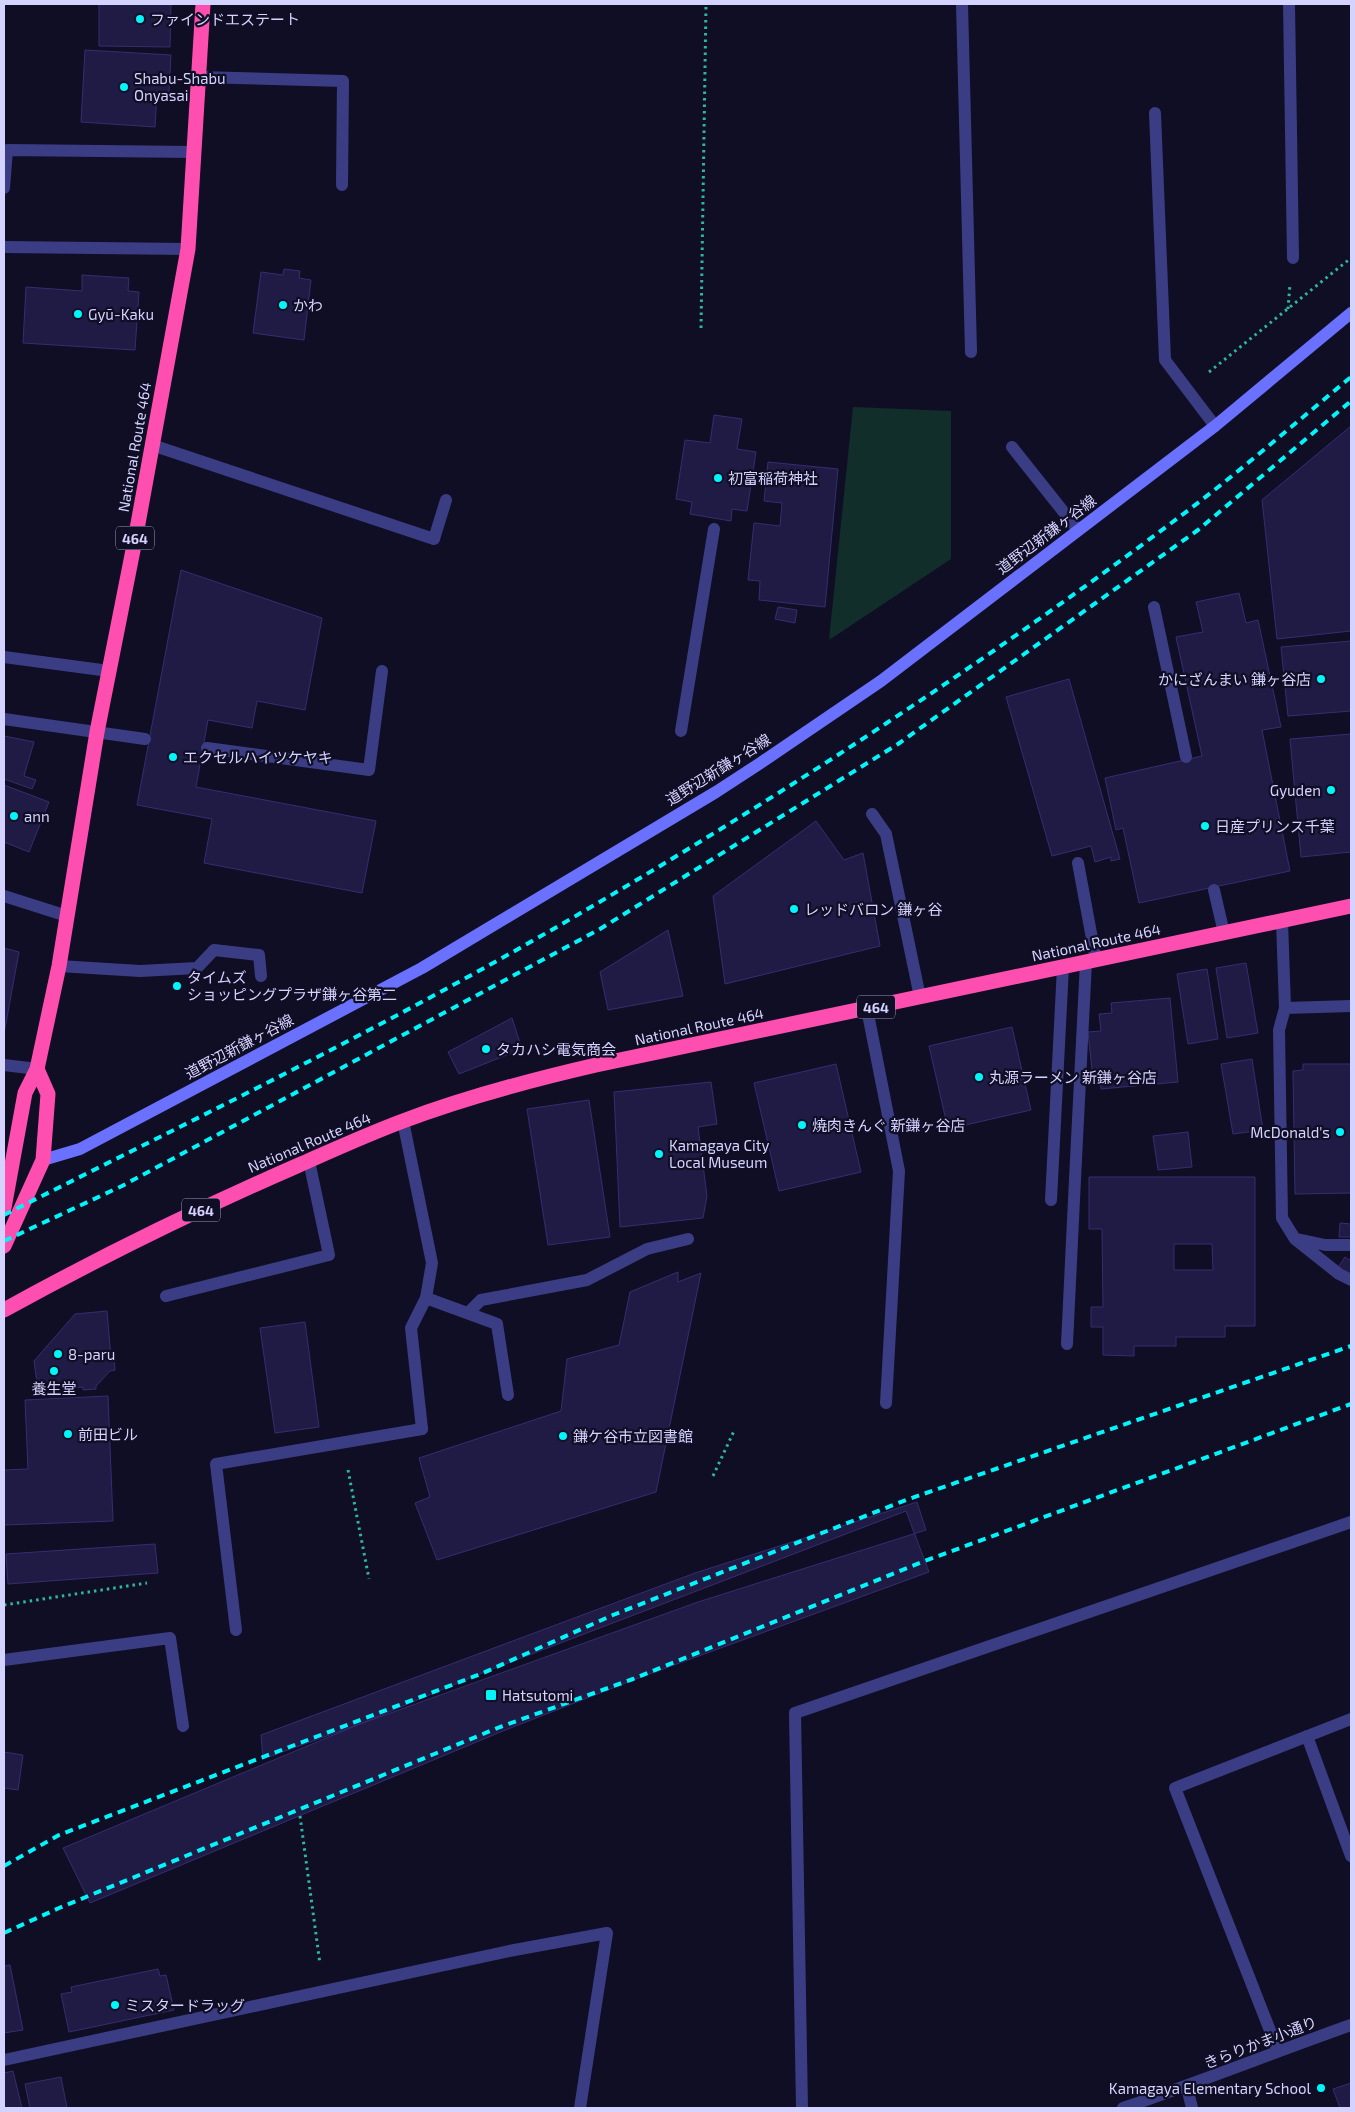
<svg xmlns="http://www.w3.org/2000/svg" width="1355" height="2112" font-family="'Exo 2','Noto Sans JP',sans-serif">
  <rect width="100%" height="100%" fill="#100e24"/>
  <!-- green -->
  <path fill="#122e2b" d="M853,407L951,411V559L829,640Z"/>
  <!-- building -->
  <path fill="#201b45" stroke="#352d71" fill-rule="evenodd" d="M99,4H171L170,47L99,46Z
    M85,50L171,55L169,92H157L155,127L81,122Z
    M284,269L300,271L299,278L311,280L304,340L253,333L261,272L283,275Z
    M82,275L129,278L128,291L139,292L135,350L23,343L26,287L82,291Z
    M714,415L742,419L737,449L756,452L747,511L732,509L731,521L690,514L692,502L676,499L685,440L710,443Z
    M1351,426V631L1277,639L1262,500Z
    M768,462L838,469L825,607L759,600L760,581L748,580L754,523L780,526L782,503L764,501Z
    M181,570L322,618L305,710L257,701L252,728L208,720L196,787L376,821L362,893L204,863L212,819L137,805Z
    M1239,593L1246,623L1258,620L1281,727L1262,730L1290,871L1139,903L1123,828L1116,830L1105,778L1202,756L1176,637L1203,632L1196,602Z
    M778,607L797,610L795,623L775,619Z
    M1351,641V711L1288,716L1281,647Z
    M1069,679L1120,859L1111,861V857L1095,862L1091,846L1052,856L1006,697Z
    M1351,734V852L1301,857L1290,739Z
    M4,736L34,742L24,776L36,780L32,789L4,779Z
    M4,785L49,802L29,852L4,842Z
    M816,821L844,860L863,853L880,946L725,984L713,896Z
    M668,930L683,996L608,1010L600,972Z
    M4,948L19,952L4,1034Z
    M1246,963L1258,1033L1227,1038L1216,968Z
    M1207,969L1218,1039L1188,1044L1177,974Z
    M1170,998L1178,1082L1101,1089L1100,1078L1093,1079L1088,1032L1101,1031L1099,1014L1112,1013L1111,1003Z
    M512,1018L522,1049L459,1074L448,1052Z
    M1012,1027L1031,1110L948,1129L929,1046Z
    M1252,1059L1263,1130L1233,1134L1221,1064Z
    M836,1064L861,1172L779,1191L754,1083Z
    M1303,1064H1351V1193L1295,1194L1293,1071L1303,1070Z
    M711,1082L717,1124L698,1127L707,1196L703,1218L620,1227L614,1092Z
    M589,1100L610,1237L548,1245L527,1109Z
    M1188,1132L1192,1167L1158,1170L1153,1136Z
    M1089,1177H1255V1326H1225V1337H1176V1346H1134V1356L1103,1355V1327H1091V1307H1103L1102,1229H1089ZM1174,1244H1212L1213,1270H1174Z
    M1340,1223L1351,1224V1237H1339Z
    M1345,1257L1351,1261V1276L1337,1269Z
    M678,1272V1282L701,1273L656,1492L437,1560L415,1503L430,1497L419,1458L561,1411L567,1359L619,1345L630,1292Z
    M107,1311L111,1358H114L115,1370L110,1371L96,1386V1389L83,1390V1387L38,1390L34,1361L75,1314Z
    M305,1322L319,1427L275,1433L260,1328Z
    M108,1396L113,1521L4,1525V1470L28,1469L25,1400Z
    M917,1502L926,1530L698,1602L263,1759L261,1735L695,1573Z
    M906,1511L929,1572L633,1680L503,1731L90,1903L63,1848L482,1673Z
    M155,1544L158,1573L8,1584L6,1554Z
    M4,1752L23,1755L18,1790L4,1788Z
    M10,1965L23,2030L4,2033V1966Z
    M158,1969L160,1976L166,1975L174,2010L69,2032L61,1994L72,1992L71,1987Z
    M13,2071L22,2108H4V2073Z
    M61,2077L67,2108H30L25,2084Z
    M1351,2083V2108H1340L1333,2089Z"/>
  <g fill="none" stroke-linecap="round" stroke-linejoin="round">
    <!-- path -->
    <path stroke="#2fb5a3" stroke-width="3" stroke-dasharray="2.5 4" stroke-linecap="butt" d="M1288,309L1290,284
      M701,328L706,4
      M1209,372L1351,258
      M348,1470L369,1579
      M713,1476L734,1431
      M4,1605L147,1583
      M300,1816L320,1964"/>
    <!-- lane -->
    <path stroke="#3a3d83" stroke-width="12" d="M198,77L343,81L342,185
      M4,188L7,150L194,152
      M4,247L188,249
      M1012,447L1078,530
      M1154,607L1186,757
      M4,657L109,671
      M4,719L145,739
      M207,748L369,770L382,671
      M872,814L886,834L920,997
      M1078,863L1096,960
      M1214,890L1224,933
      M4,896L67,916
      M1282,921L1285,1008L1351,1006
      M59,966L140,971L197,968L214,950L259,955L261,976
      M1285,1008L1279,1030L1282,1218L1295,1239L1339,1274L1351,1280
      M867,1009L899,1171L886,1403
      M1051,1200L1063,967
      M1297,1239L1325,1245H1351
      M166,1296L329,1255L309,1161
      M426,1298L497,1324L508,1395
      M468,1313L481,1300L587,1280L647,1249L688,1239
      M1067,1344L1075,1179
      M236,1630L216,1464L422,1429
      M4,1660L170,1638L183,1726
      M1307,1736L1351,1856
      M1278,2051L1175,1788L1351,1719
      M4,2060L509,1951L607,1933L580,2108
      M1187,2087L1192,2108
      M802,2108L795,1713L1351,1522"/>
    <!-- street -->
    <path stroke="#3a3d83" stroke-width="12" d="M962,4L971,352
      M1289,4L1293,258
      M1155,113L1165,360L1215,426
      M152,445L434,539L446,500
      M681,731L714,529
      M4,1065L37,1069
      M403,1121L432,1263L426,1298L411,1328L422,1429
      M1075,1179L1086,962
      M1123,2108C1199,2082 1275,2052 1351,2025"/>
    <!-- secondary -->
    <path stroke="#6971fe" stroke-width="12" d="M43,1160L80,1149L422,968L716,792L759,764L881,681L1215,426L1351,313"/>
    <!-- highway -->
    <path stroke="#fe4eb0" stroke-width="15" d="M4,1208L25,1093L37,1069L59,966L97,732L135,540L188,249L203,4
      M4,1246L43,1160L48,1094L37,1069
      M4,1310C100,1257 198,1209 299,1165C333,1150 368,1134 403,1121C466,1097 531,1080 596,1065L1351,906"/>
    <!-- rail -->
    <path stroke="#01f6fb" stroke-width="4" stroke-dasharray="8 6" stroke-linecap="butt" d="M4,1215C201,1116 401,1019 591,907C794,788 990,659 1178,518C1237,474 1294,424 1351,377
      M4,1241L122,1186L600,929L898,744L1198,530L1351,401
      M4,1866L59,1835L483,1673L613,1615L906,1500L1351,1346
      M4,1933L59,1908L500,1727L633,1679L922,1562L1351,1404"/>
  </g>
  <!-- markers -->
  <g fill="#01f6fb" stroke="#100e24" stroke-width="2">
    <circle cx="140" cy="19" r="5"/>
    <circle cx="124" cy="87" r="5"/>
    <circle cx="283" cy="305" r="5"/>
    <circle cx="78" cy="314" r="5"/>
    <circle cx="718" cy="478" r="5"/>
    <circle cx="1321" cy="679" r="5"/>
    <circle cx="173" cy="757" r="5"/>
    <circle cx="1331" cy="790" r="5"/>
    <circle cx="14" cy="816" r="5"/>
    <circle cx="1205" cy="826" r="5"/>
    <circle cx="794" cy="909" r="5"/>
    <circle cx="177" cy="986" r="5"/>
    <circle cx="486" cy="1049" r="5"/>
    <circle cx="979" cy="1077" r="5"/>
    <circle cx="802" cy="1125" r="5"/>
    <circle cx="1340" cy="1132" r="5"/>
    <circle cx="659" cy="1154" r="5"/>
    <circle cx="58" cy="1354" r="5"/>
    <circle cx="54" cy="1371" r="5"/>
    <circle cx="68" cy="1434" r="5"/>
    <circle cx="563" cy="1436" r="5"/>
    <rect x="485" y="1689" width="12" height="12" rx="2.5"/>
    <circle cx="115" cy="2005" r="5"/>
    <circle cx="1321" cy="2088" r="5"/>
  </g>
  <g text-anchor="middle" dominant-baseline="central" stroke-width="4.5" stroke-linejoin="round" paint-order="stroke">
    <!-- shield labels -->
    <g fill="#100e24" stroke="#9997bd" stroke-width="1">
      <rect x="116" y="526.5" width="38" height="23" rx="4"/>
      <rect x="857" y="995.5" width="38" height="23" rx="4"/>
      <rect x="182" y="1198.5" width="38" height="23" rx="4"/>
    </g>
    <g font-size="14" font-weight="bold" fill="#d4d2ff">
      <text x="135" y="538">464</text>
      <text x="876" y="1007">464</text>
      <text x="201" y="1210">464</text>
    </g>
    <!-- poi labels -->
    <g font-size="15" fill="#d4d2ff" stroke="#100e24" text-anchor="start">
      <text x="150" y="19">ファインドエステート</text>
      <text x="134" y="78">Shabu-Shabu<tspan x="134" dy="17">Onyasai</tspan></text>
      <text x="293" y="305">かわ</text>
      <text x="88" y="314">Gyū-Kaku</text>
      <text x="728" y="478">初富稲荷神社</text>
      <text x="1311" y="679" text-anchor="end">かにざんまい 鎌ヶ谷店</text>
      <text x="183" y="757">エクセルハイツケヤキ</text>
      <text x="1321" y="790" text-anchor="end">Gyuden</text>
      <text x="24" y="816">ann</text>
      <text x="1215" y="826">日産プリンス千葉</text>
      <text x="804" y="909">レッドバロン 鎌ヶ谷</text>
      <text x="187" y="977">タイムズ<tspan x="187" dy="17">ショッピングプラザ鎌ヶ谷第二</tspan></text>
      <text x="496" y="1049">タカハシ電気商会</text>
      <text x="989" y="1077">丸源ラーメン 新鎌ヶ谷店</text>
      <text x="812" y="1125">焼肉きんぐ 新鎌ヶ谷店</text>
      <text x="1330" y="1132" text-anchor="end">McDonald's</text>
      <text x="669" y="1145">Kamagaya City<tspan x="669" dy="17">Local Museum</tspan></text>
      <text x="68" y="1354">8-paru</text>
      <text x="54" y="1388" text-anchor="middle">養生堂</text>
      <text x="78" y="1434">前田ビル</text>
      <text x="573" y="1436">鎌ケ谷市立図書館</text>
      <text x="502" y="1695">Hatsutomi</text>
      <text x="125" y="2005">ミスタードラッグ</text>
      <text x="1311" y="2088" text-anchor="end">Kamagaya Elementary School</text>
    </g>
    <!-- street labels -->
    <g font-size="15" fill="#d4d2ff" stroke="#100e24">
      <text transform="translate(134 447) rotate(-80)">National Route 464</text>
      <text transform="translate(1046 534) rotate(-37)">道野辺新鎌ヶ谷線</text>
      <text transform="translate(718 769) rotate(-32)">道野辺新鎌ヶ谷線</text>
      <text transform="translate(1096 942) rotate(-12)">National Route 464</text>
      <text transform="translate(699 1026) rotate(-12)">National Route 464</text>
      <text transform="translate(239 1046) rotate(-28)">道野辺新鎌ヶ谷線</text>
      <text transform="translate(309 1142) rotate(-23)">National Route 464</text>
      <text transform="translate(1260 2042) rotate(-21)">きらりかま小通り</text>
    </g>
  </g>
  <!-- border -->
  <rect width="1355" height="2112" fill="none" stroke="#d4d2ff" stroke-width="10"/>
</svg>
